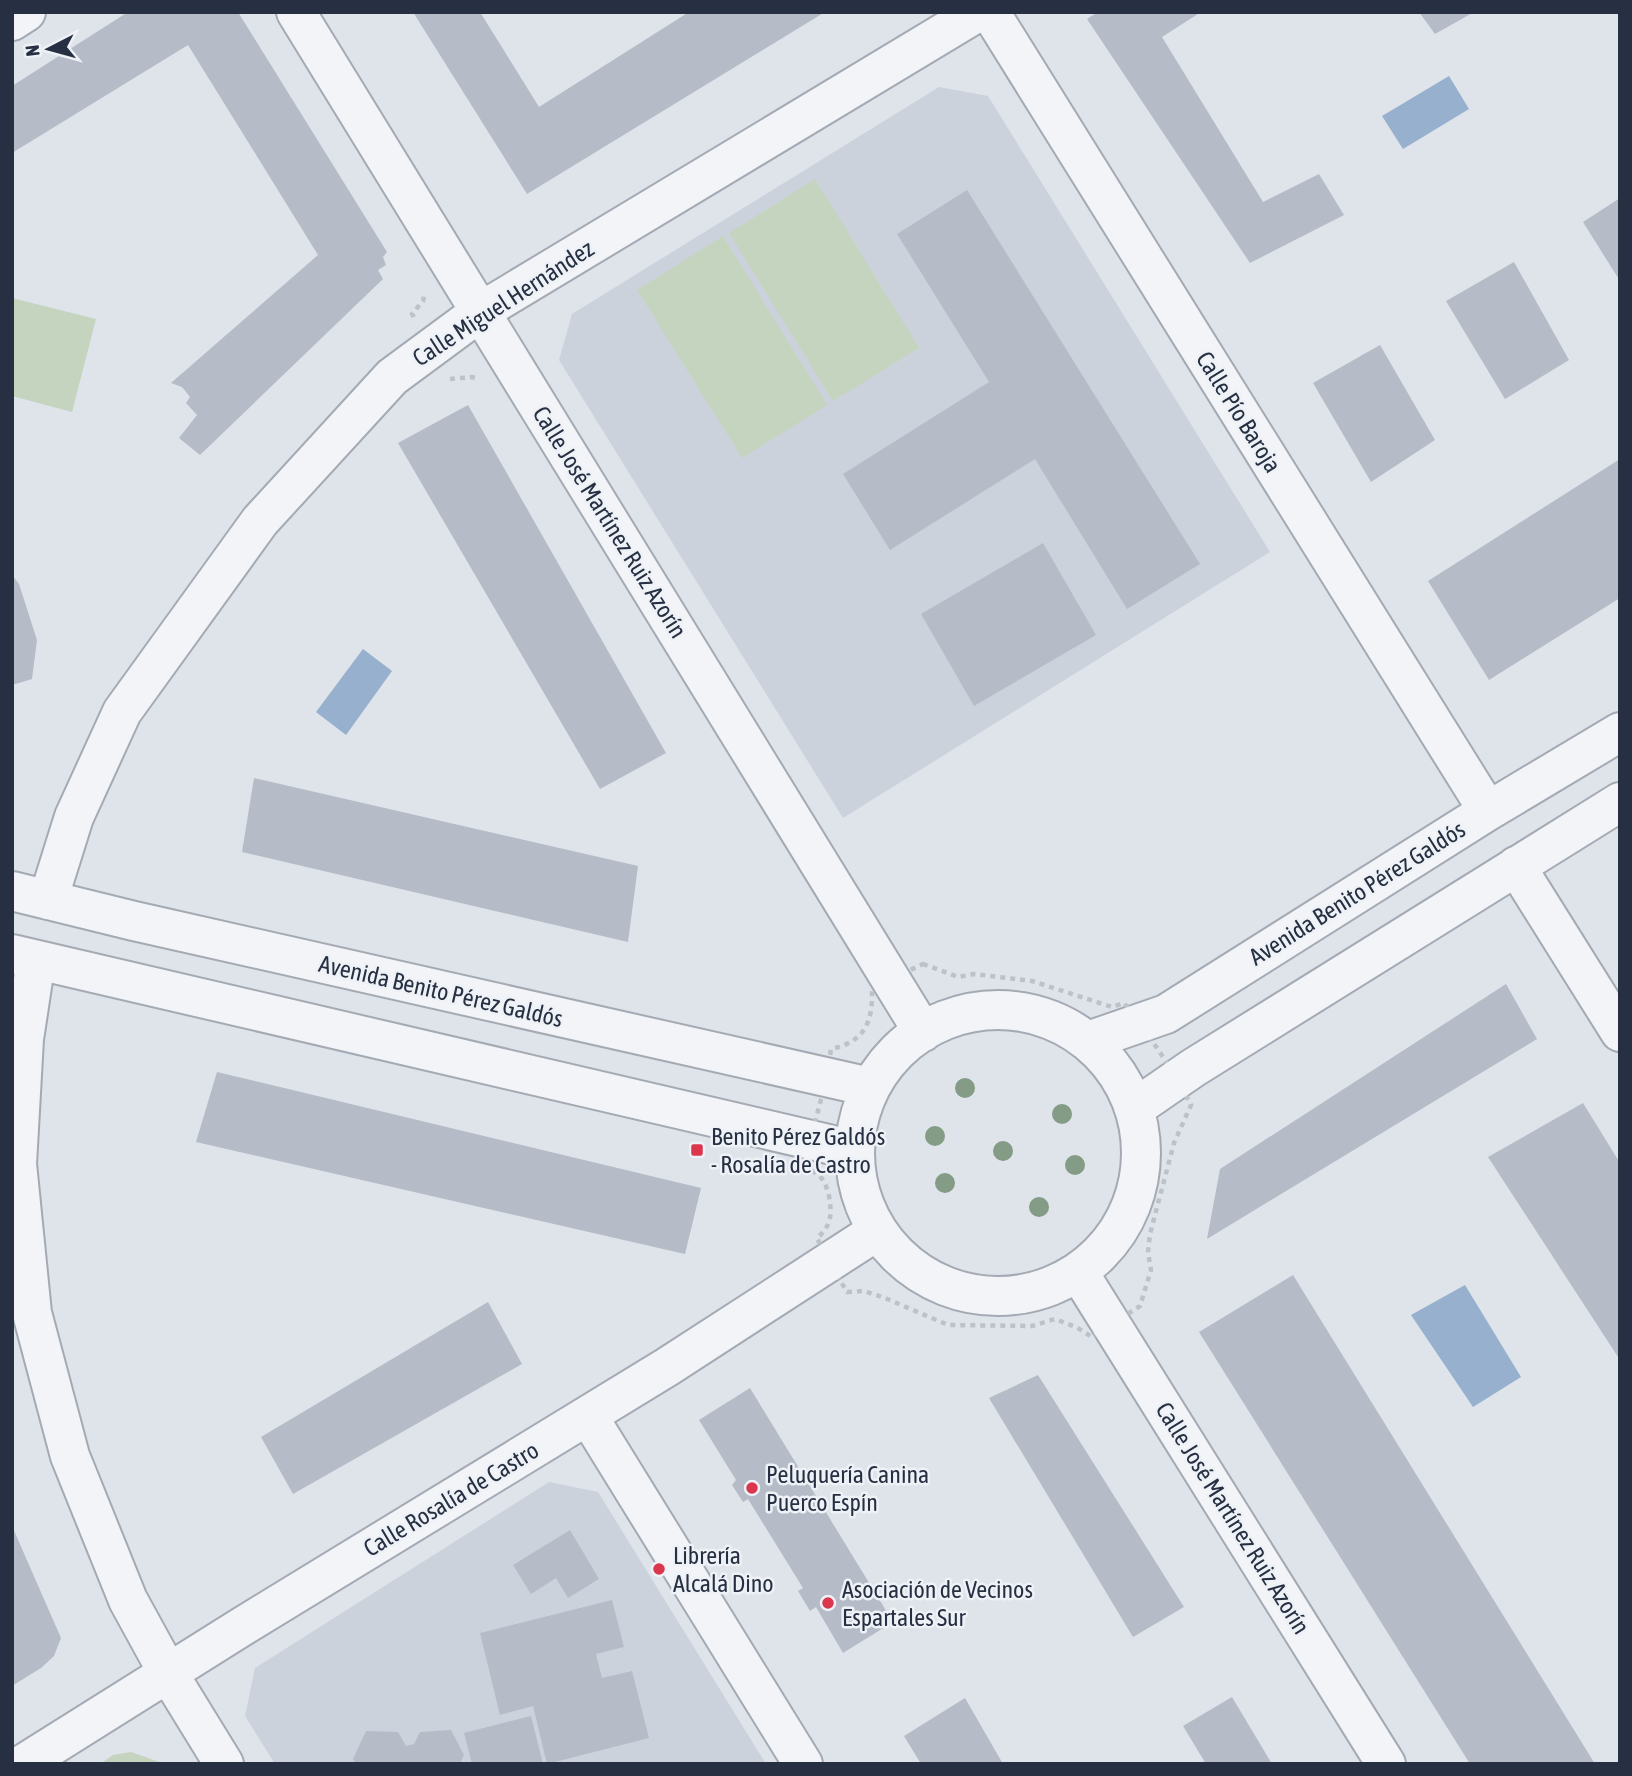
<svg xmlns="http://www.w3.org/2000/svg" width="1632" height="1776" font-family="'Asap Condensed',sans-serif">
  <rect width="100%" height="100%" fill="#dfe3ea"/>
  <!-- built -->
  <path fill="#ccd2dc" d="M939,87L988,96L1270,552L843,818L559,360L572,314Z
    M549,1482L598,1492L766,1764H275L245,1716L255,1668Z"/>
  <!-- green -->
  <path fill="#c4d4bf" d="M815,179L919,348L833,401L729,233Z
    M723,236L827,405L742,458L637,290Z
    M12,298L96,319L72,412L12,396Z
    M131,1752L165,1764H100L113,1755Z"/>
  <!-- water -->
  <path fill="#96b0ce" d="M1449,76L1469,109L1403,149L1382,116Z
    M363,649L392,671L346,735L316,712Z
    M1465,1285L1521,1377L1473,1407L1411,1315Z"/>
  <!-- building -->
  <path fill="#b5bcc7" d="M128,12H238L387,252L383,257L386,265L378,270L383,279L200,455L179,438L197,415L186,403L190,397L182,387L171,383L318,255L188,45L12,153V86Z
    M413,12H480L539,107L689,12H825L527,194Z
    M1098,12H1201L1162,37L1263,202L1319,174L1344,215L1250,263L1087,19Z
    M1419,12H1474L1435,34Z
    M967,190L1200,564L1127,609L1035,459L890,550L843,474L989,382L897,234Z
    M1620,198V281L1583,222Z
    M1514,262L1569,360L1505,399L1446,301Z
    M1380,345L1435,440L1371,482L1313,383Z
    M468,405L666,753L600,789L398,443Z
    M1620,459V598L1489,680L1428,581Z
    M1043,543L1096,635L974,706L921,614Z
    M12,575L19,584L37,640L32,679L12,685Z
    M254,778L638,866L628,942L242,852Z
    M1506,984L1537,1039L1207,1239L1220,1169Z
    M217,1072L701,1188L685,1254L196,1142Z
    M1583,1103L1620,1163V1360L1488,1157Z
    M1293,1275L1595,1764H1470L1199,1332Z
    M488,1302L522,1364L293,1494L261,1437Z
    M1038,1375L1184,1607L1133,1637L989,1398Z
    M750,1388L893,1622L843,1653L816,1607L810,1611L798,1591L803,1588L748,1499L743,1502L732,1485L736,1480L699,1420Z
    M12,1526L61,1638L54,1656L41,1668L12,1686Z
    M570,1530L599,1579L568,1598L556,1578L531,1594L513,1565Z
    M612,1600L624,1647L596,1654L602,1678L632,1671L649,1738L547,1764L533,1706L500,1715L480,1633Z
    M1232,1697L1272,1764H1206L1183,1726Z
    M965,1698L1003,1764H921L904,1736Z
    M531,1716L543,1764H472L464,1733Z
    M451,1730L464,1755L460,1764H356L353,1759L366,1731L398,1732L406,1746L414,1744L420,1732Z"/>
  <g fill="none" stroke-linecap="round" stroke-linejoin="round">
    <defs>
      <path id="minor" d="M296,12L923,1032
        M990,12L1488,811
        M12,21L26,12
        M1516,866L1620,1032
        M12,891L134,921L870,1087
        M48,900L74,817L122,712L260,521L392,377L480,312L978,12
        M12,954L854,1150
        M36,960L24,1039L17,1164L32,1313L70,1456L128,1600L168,1673L224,1764
        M855 1153a143 143 0 1 1 286 0a143 143 0 1 1-286 0Z
        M1088,1041L1166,1014L1488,811L1620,732
        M1135,1108L1193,1068L1620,802
        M1079,1273L1386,1764
        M588,1416L803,1764
        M23,1764L243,1626L667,1367L877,1231"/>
    </defs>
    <!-- minor casing -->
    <use href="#minor" stroke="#a4aab4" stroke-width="42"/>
    <!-- path -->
    <path stroke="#bdc1c8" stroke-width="4.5" stroke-dasharray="5 5" stroke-linecap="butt" d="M414,317L412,314L423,301L425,292
      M450,379L472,377L479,379
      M923,964L958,977L974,974L1032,981L1112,1007L1124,1003C1149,1034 1172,1069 1191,1105L1174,1143L1150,1234L1148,1252L1151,1270L1140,1306L1092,1337L1076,1327L1055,1319L1032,1326L948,1325L885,1298L864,1291L847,1292L829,1262L817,1238C832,1225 832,1214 829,1196C827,1190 826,1184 823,1180C818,1173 811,1170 803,1167L827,1077L831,1049C865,1042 873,1021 872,990L891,979Z"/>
    <!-- minor -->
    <use href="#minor" stroke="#f2f4f7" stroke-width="38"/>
  </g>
  <!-- trees -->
  <g fill="#849b85">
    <circle cx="965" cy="1088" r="10"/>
    <circle cx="1062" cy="1114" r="10"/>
    <circle cx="935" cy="1136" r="10"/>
    <circle cx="1003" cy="1151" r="10"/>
    <circle cx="1075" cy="1165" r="10"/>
    <circle cx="945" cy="1183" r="10"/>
    <circle cx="1039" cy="1207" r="10"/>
  </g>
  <!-- markers -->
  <g fill="#dc364e" stroke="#eef2f7" stroke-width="2.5">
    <rect x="690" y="1143" width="14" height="14" rx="3.5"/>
    <circle cx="752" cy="1488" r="7"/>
    <circle cx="659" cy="1569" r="7"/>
    <circle cx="828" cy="1603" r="7"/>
  </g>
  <g text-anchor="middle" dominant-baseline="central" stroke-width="5" stroke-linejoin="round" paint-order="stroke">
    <!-- street labels -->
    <g font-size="24" fill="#263042" stroke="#eef2f7">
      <text transform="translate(503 303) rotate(-33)">Calle Miguel Hernández</text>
      <text transform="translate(1239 412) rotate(58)">Calle Pío Baroja</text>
      <text transform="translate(610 522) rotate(58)">Calle José Martínez Ruiz Azorín</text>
      <text transform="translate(1357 893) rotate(-32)">Avenida Benito Pérez Galdós</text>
      <text transform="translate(441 991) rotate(13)">Avenida Benito Pérez Galdós</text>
      <text transform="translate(451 1499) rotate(-31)">Calle Rosalía de Castro</text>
      <text transform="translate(1233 1518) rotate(58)">Calle José Martínez Ruiz Azorín</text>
    </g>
    <!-- poi labels -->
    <g font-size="24" fill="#263042" stroke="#eef2f7" text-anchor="start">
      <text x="711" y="1136">Benito Pérez Galdós<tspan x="711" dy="28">- Rosalía de Castro</tspan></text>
      <text x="766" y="1474">Peluquería Canina<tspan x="766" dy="28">Puerco Espín</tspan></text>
      <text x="673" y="1555">Librería<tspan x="673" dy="28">Alcalá Dino</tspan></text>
      <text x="842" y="1589">Asociación de Vecinos<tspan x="842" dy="28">Espartales Sur</tspan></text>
    </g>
  </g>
  <!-- border -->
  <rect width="1632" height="1776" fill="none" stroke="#263042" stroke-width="28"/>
  <!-- north arrow -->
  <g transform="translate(49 49) rotate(264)" stroke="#eef2f7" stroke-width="5" paint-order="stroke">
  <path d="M0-5L12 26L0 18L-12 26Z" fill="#263042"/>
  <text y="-10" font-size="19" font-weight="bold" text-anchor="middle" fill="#263042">N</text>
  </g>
</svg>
